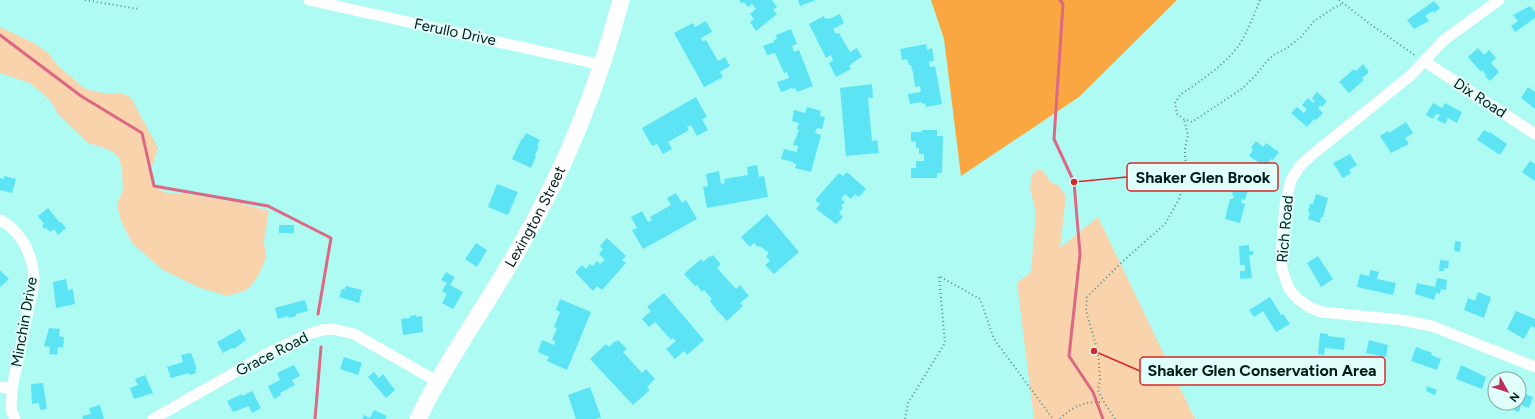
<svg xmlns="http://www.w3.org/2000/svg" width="1535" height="419" font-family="Figtree,sans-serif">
  <rect width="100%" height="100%" fill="#adfbf2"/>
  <!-- green -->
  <path fill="#f8d3ac" d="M0,27L34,43L49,54L57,65L85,89L102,93L124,94L131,98L158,148L151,169V180L160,190L167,193L186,194L240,203L269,211L264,241L266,258L258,276L251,286L244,291L227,296L198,287L163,270L132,243L121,221L117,204L123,190L122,169L119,158L113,152L104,148L88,143L59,115L50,100L30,83L0,73Z
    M1037,170H1042L1051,182L1059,186L1066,196L1060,248L1098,217L1195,419H1034L1017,283L1031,272L1035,224V209L1030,188L1032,175Z"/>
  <!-- forest -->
  <path fill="#faa742" d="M931,0H1177L1079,97L961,176L944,39Z"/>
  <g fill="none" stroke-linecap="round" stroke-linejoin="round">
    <!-- stream -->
    <path stroke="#dd6883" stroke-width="3" d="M1060,0L1063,4L1054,139L1074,182L1080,254L1069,356L1093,392L1103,419
      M0,35L81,96L142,133L154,186L268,206L331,238L318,314
      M315,419L321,347"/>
  </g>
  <!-- building -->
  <path fill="#5ce4f5" d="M739,0H772L777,7L773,10L777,14L756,31L750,22L754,19L750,14L756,9L752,4L748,7L744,2L742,4Z
    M798,0H816L800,6Z
    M1434,1L1440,8L1434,13L1433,11L1425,16L1429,21L1414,29L1407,20Z
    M1530,6L1535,12V18L1515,32L1511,26L1518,21L1513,15Z
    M840,14L844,23L833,29L836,34L839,33L850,52L857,48L862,57L852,63V64L849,66L851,69L836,77L829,63L833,60L831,55L826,58L809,24L824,16L825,19L828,18L829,19Z
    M706,21L712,32L701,38L703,42L706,40L718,61L725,57L730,66L720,72L723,77L704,87L674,33L693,23L695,27Z
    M791,29L797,44L792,46L794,52L799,50L813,86L797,92L795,88L793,89L792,88L781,92L777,82L789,78L787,72L784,73L775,53L767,55L763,46L774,42V40L777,39L776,35Z
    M926,44L927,50L932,48L934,61L929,62L930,67L935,66L942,104L926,107L925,103L922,104V102L910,104L908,94L921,92L920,86L915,87L913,71H912L911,65H909L907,59L902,60L900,49Z
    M1478,48L1484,55L1489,50L1496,58L1491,63L1499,72L1490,81L1485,76L1486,75L1482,70L1481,72L1468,57Z
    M1363,64L1369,72L1362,78L1364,80L1349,93L1339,82L1354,69L1356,71Z
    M872,84L873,98H868L872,141L877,140L879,153L846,156L840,88Z
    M1528,87L1535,92V109L1521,98Z
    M1317,92L1327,101L1322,107L1320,105L1318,108L1323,113L1316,120L1314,119L1307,127L1291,113L1297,107L1304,113L1307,109L1302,105L1308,98L1313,103L1315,101L1312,98Z
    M696,97L707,117L702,119L708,130L697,136L691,125L687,127L689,130L668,142L672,149L663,154L657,144L652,146L642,128Z
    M1433,103L1442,108L1445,103L1462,112L1457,123L1448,118L1445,124L1437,120L1440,115L1436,114L1433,119L1426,115Z
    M807,107L821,111L820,116L825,117L822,129L817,128L815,133L821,135L811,172L795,168L796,164L793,163V162L781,159L784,149L797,152L798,146L793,145L799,130L797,129L799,123L792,121L794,110L805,113Z
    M1406,122L1413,133L1405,138L1409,144L1391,153L1380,136L1388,131L1389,133Z
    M922,130H937V136H943L942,173H937V178H911V168H916V161H924V154H919V148H916V142L911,141V132H922Z
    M1484,130L1489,133L1490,132L1507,144L1500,155L1477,140Z
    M526,133L540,140L537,146H539L535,155L536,156L531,168L512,159L522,138L523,139Z
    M1256,141L1263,147L1266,143L1279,152L1273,160L1271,159L1265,167L1249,156L1253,150L1251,148Z
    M1350,154L1357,165L1349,170L1351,173L1343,178L1333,163Z
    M1530,161L1535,164V181L1522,172Z
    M757,165L759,177L764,176L768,197L707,208L703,187L708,186L706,174L719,171L721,184L725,183L724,179L748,175L747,167Z
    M847,172L866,189L859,197L855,194L851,199L845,194L841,199L845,202L841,206L843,208L839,213L843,217L836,224L816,209L820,204L815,200L839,173L843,176Z
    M4,176L16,179L12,193L0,190V178L4,179Z
    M1235,183L1249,187L1245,200L1242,199L1241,203L1245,204L1240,223L1225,219L1230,199H1233L1234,195H1232Z
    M497,184L518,192L508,215L488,207Z
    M676,193L682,203L686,200L697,219L643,249L632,230L637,228L631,217L642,211L648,222L652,220L650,217L671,205L667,198Z
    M1316,194L1328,198L1323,217H1321L1320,223L1308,219L1310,213L1308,212L1310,204H1313Z
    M48,208L60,223L61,222L66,228L58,235L54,229L50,232L46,228L44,229L42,225L44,224L38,216Z
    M767,214L799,252L774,274L765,265L770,261L766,256L769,253L760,246L758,247L754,243L750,247L741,237Z
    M279,225H294V233H279Z
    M607,238L626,256L622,260L626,263L602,290L597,286L593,291L575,272L582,265L586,269L590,264L593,266L597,261L600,264L605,260L599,254L603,249L600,246Z
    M1455,241L1461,242L1460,252L1454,251Z
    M476,243L487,250L477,267L465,259Z
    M1249,245V251H1253V255H1249L1252,278L1240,279V271H1245V265H1240L1239,246Z
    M713,255L721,264L717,268L736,289L740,285L749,296L740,303L743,306L727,321L715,308L710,301L712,299L704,290L702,292L697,285L695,286L684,274L701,259L703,262L710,256L711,257Z
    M1318,256L1333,279L1321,287L1307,263Z
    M1440,260L1449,261L1448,269L1444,268V271H1439Z
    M0,270L9,279L0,287Z
    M1370,270L1379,272L1377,279L1396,283L1393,295L1357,287L1360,274L1369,276Z
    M446,272L455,277L450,285L463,292L453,309L442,303L447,294L442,291L447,283L441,280Z
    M1437,278L1447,280L1446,290L1441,289L1440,294L1436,293L1434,300L1415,294L1417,283L1435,287Z
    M66,279L68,290L73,289L75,304L56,308L53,282Z
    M346,286L362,290L359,303L339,297L342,289H345Z
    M1478,292L1491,297L1484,318L1464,310L1468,298L1475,301Z
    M664,293L704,340L687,355L684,351L675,359L666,349L676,341L673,338L671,340L655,322L649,327L642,319L651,311L647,307Z
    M1270,297L1281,315L1283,314L1290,324L1276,332L1263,311L1254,317L1249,310Z
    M560,299L591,312L567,370L547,361L549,357L538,352L542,340L554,345L555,341L552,340L557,328L554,327L560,312L556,310Z
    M305,300L308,311L296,314V316L289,318L288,316L278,319L275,308Z
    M1516,311L1535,319V328L1531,326L1524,339L1507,329Z
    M416,315V317L422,316L423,332L403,335L401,319L410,318V316Z
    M49,328L60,329L59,336L64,337L63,348L58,347L57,355L49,354L50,347L44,346Z
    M240,329L246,340L234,349L232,348L223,353L217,342Z
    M1320,333L1328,334V336L1345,338L1344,350L1325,348L1324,355L1318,354Z
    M618,340L627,349L623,352L642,373L646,369L655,379L647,387L650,390L633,405L590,359L606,344L609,347L615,341L616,342Z
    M1369,340L1388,345L1386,357L1366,353Z
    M1416,347L1432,353L1431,355L1441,359L1437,370L1411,361Z
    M191,353L197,369H195L196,373L189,375V373L171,378L167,367L183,362L181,355Z
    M344,357L362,363L358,375L340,369Z
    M294,365L300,376L292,380L295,385L280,393L281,395L274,399L268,386L280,380L277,373Z
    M1461,365L1486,377L1482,389L1456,379Z
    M374,372L379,378L383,374L395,390L386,398L368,377Z
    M145,375L153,393L134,399L130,388L138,385L135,379Z
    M43,383L47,409L40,410L39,403L32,404L31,384Z
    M1427,386L1437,390L1435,395L1426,391Z
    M590,387L601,417L596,419H576L568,395Z
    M1519,390L1523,391V393L1533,397L1529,408L1521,405L1519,412L1500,405L1501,403H1519Z
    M252,391L261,408L252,413L249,406L233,412L227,401L242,394V396Z
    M100,405L104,419H83L82,416L91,414L89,408Z
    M374,410L387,416L385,419H362L364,415L370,418Z"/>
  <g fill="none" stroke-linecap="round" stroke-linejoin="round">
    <!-- path -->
    <path stroke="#5b928c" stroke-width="2" stroke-dasharray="1 3" stroke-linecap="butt" d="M85,0L139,9
      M1260,0C1254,15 1248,31 1239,45C1225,65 1200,81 1180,95L1175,103L1177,114L1184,119L1192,122L1243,88L1255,76L1267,61L1275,54L1287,48L1301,37L1313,22L1332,9L1344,3
      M1339,0L1370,24L1416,56
      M905,419L908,403L945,343L939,276L980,299L994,339L1053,419
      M1060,419C1072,406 1086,401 1103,402
      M1115,419L1104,402L1098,390L1100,379L1098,352L1086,311L1087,297L1122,262L1165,224L1179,199L1188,166L1185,159V149L1188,135L1184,119"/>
    <!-- minor -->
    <path stroke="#fff" stroke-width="11" d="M309,0L602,65
      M1499,0L1444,40L1410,76L1313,154L1300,166L1291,180L1285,205L1281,256L1282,269L1289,289L1298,299L1309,307L1322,312L1401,320L1432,326L1535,367
      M1424,61L1535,134
      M0,220C18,229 30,249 33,269C36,283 31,298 28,311C23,337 17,363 12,389
      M0,387L12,389L11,409L15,419
      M153,419L274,350L309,334L322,330L333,329L354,334L438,382"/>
    <!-- primary -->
    <path stroke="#fff" stroke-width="17" id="s1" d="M418,419C448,357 490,301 523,241C566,166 599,84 621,0"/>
  </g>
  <g text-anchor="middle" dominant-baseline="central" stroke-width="4" stroke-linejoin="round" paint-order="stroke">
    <!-- street labels -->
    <g font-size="15" fill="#001c1a" stroke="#e0fefa">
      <text transform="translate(455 32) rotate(12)">Ferullo Drive</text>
      <text transform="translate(1480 98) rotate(33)">Dix Road</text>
      <text stroke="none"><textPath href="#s1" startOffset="234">Lexington Street</textPath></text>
      <text transform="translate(1285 229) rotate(-85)">Rich Road</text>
      <text transform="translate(24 322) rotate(-80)">Minchin Drive</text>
      <text transform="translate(272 354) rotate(-27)">Grace Road</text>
    </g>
  </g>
  <!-- callouts -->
  <path fill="none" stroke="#d62828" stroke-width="1.5" d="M1074 182L1127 177M1094 351L1140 371"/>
  <g fill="#d62828" stroke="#e0fefa" stroke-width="1.5">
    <circle cx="1074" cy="182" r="4"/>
    <circle cx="1094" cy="351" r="4"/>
  </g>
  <g fill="#e0fefa" stroke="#d62828" stroke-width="1.5">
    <rect x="1127" y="163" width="151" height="28" rx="4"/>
    <rect x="1140" y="357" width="245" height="28" rx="4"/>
  </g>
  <g font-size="16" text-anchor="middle" font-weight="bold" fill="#001c1a">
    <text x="1203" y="183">Shaker Glen Brook</text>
    <text x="1262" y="376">Shaker Glen Conservation Area</text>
  </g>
  <!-- north arrow -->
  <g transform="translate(1507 391) rotate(129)"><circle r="19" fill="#e0fefa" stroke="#86a4a0"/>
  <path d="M0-3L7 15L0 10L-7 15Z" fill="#bd2e5b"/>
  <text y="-6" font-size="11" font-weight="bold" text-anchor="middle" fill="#001c1a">N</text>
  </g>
</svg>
